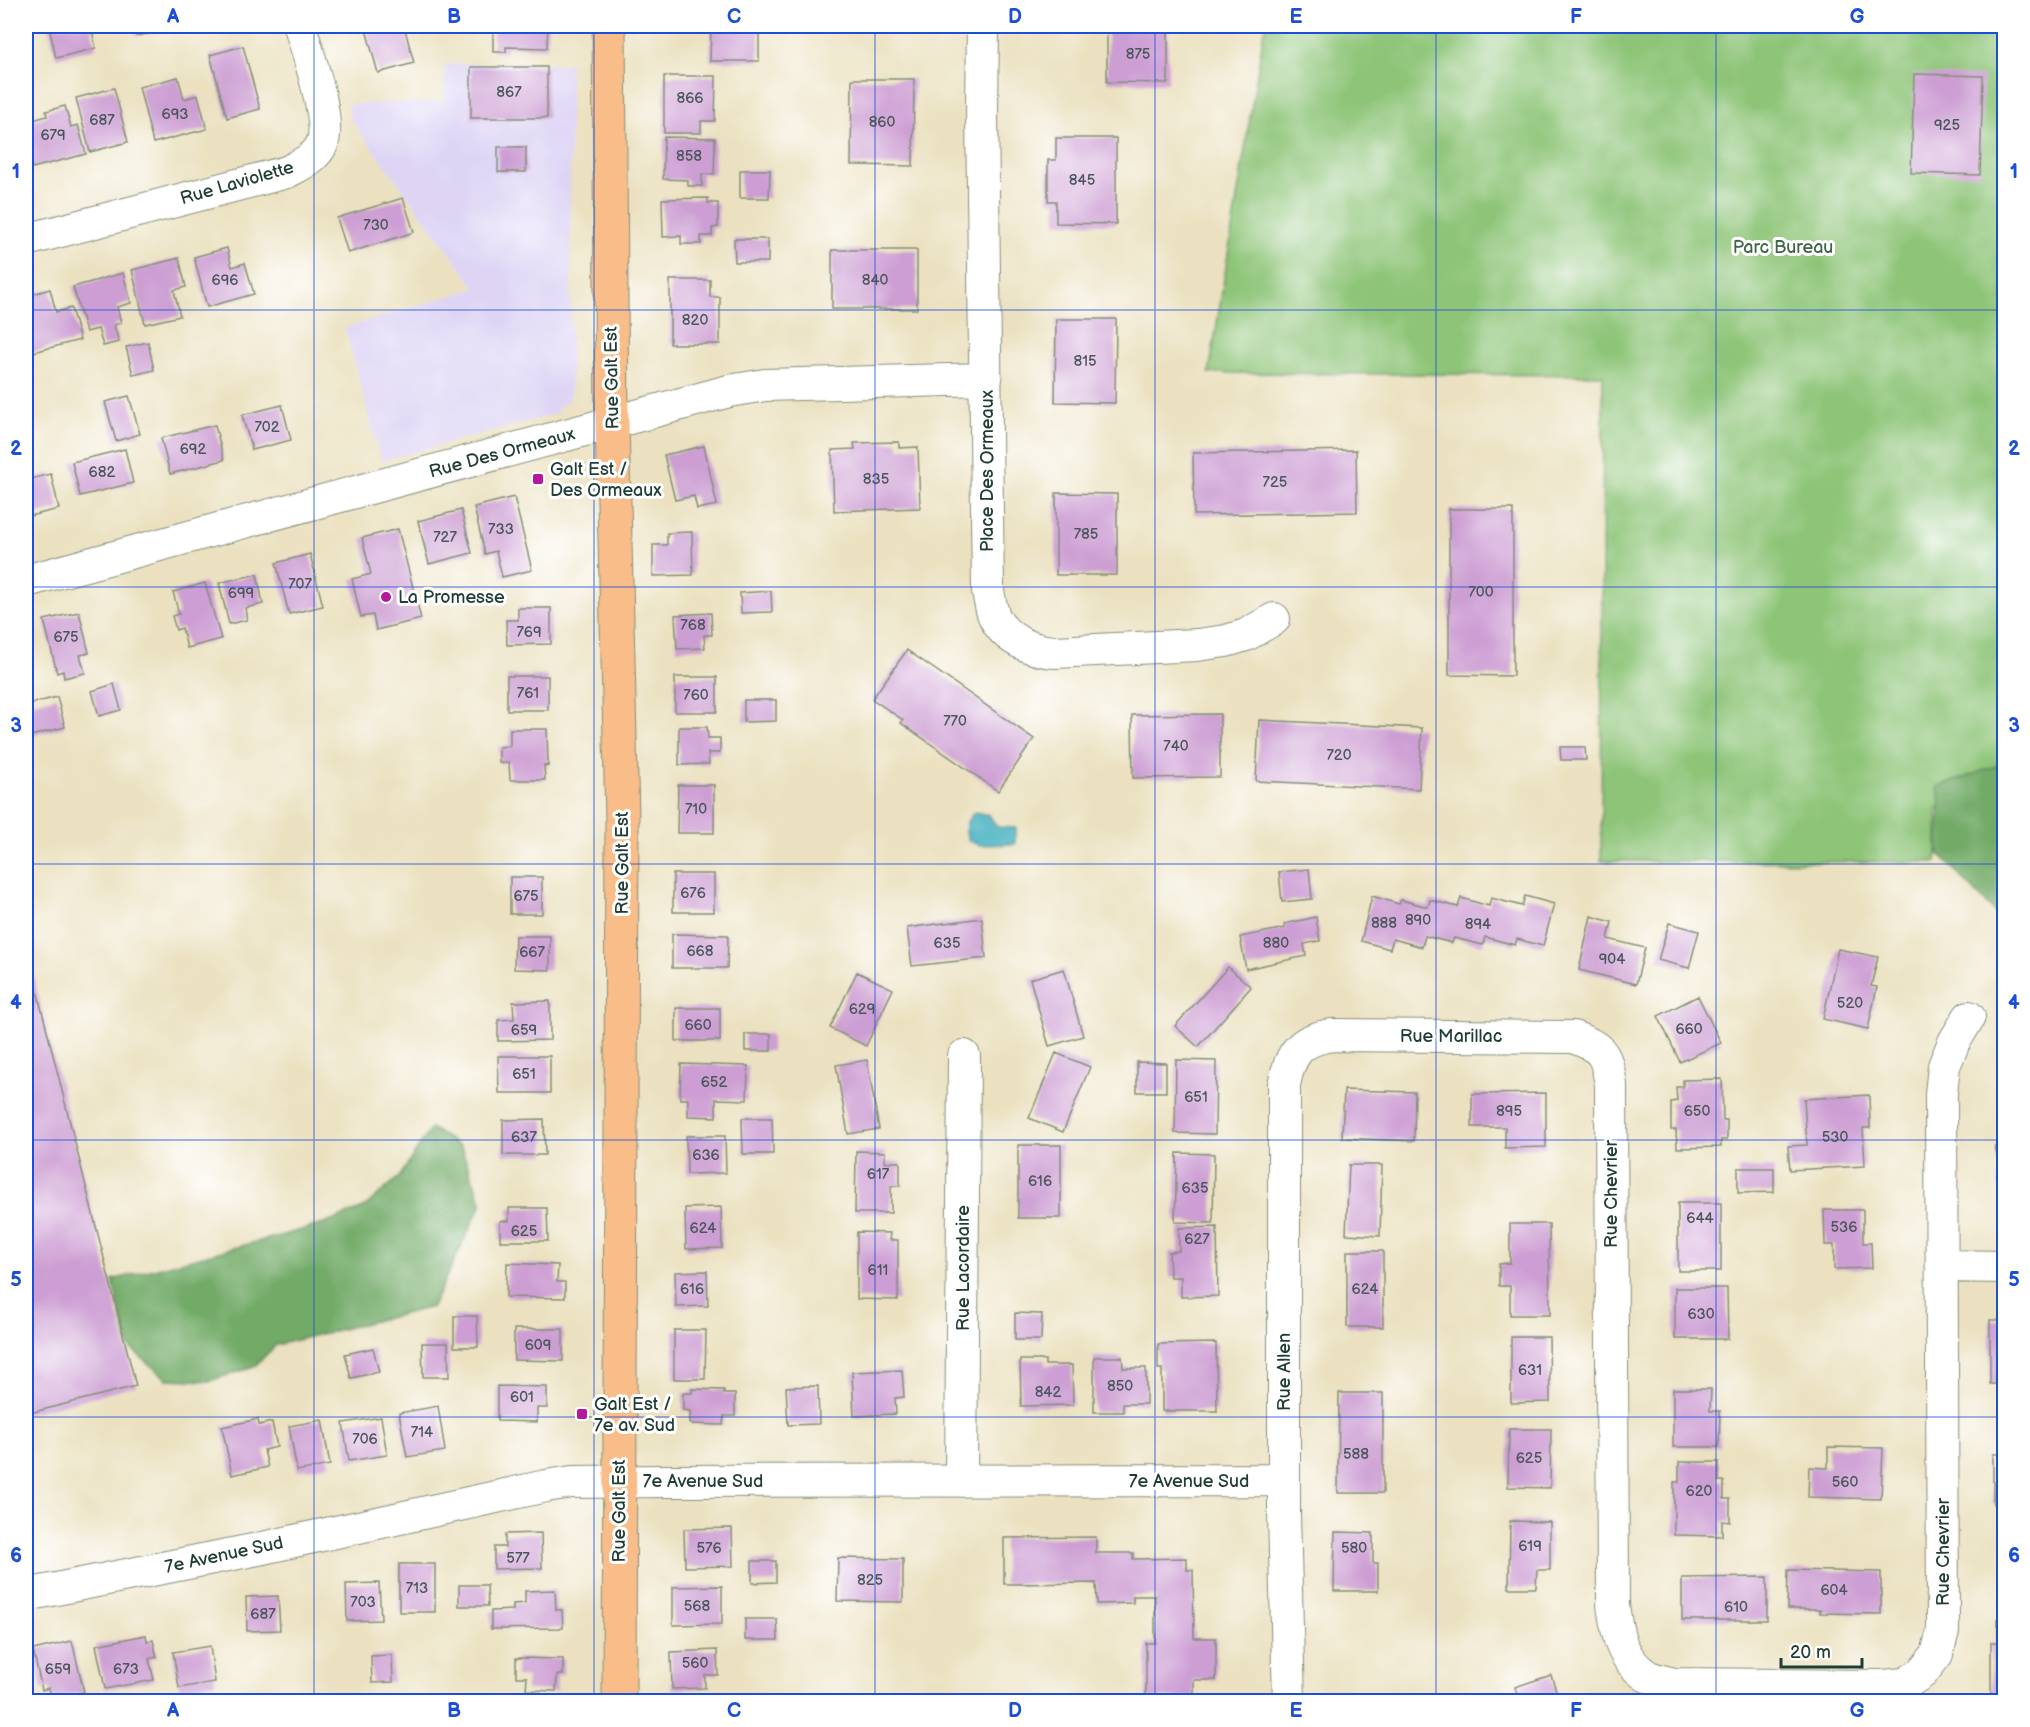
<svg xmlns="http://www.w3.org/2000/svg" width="2030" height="1727" font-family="'Balsamiq Sans',sans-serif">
  <rect width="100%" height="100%" fill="#fff"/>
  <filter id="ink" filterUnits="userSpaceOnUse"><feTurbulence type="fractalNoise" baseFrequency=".0167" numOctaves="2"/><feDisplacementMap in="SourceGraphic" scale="12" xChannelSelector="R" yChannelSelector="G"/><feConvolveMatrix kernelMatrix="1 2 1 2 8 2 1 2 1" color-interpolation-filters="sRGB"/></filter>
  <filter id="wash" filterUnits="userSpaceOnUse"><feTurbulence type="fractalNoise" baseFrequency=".008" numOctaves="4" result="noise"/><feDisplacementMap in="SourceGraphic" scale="24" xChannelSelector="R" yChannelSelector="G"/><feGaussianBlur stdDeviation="1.35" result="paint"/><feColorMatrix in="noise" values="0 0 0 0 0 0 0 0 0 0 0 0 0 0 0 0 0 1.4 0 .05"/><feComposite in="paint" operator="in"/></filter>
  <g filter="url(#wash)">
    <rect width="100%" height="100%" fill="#ebe1c0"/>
    <!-- built -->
    <path fill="#ded5f5" d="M444,64H570L571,392L568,402L557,407L559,413L381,461L345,328L476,288L350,118L349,104L444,102Z"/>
    <!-- green -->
    <path fill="#8dc477" stroke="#568056" stroke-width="1.5" d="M1268,26H2004V810H1937V862L1601,861L1603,375L1209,373L1264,30Z"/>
    <!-- forest -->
    <path fill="#72aa68" stroke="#48744e" stroke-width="1.5" d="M1996,766H2004V922L1938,853L1940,804L1938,787Z
      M431,1128L461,1147L482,1203L432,1307L276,1345L254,1367L209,1381L167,1379L129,1347L112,1280L324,1224L363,1208L400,1176Z"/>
    <!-- water -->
    <path fill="#44b1c0" stroke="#32777a" stroke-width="1.5" d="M975,812L989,815L997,827L1016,828L1015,844L979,845L969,841C963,828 965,821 975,812Z"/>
    <g id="blocks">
      <!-- building -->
      <path fill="#cc9ed3" d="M57,26H91L96,48L56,58L49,27Z
        M134,26H160L161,31L136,36Z
        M365,26H404L414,63L378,73Z
        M443,26H470V33H443Z
        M493,26H548L547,48L506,47V52H493Z
        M711,26H759V61H710Z
        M1107,26H1168V83L1107,82Z
        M243,46L260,109L227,118L210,55Z
        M471,67H547V118H471Z
        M1914,74L1983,76L1980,175L1911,173Z
        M664,76H716L715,121H701V133H664Z
        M178,77L184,99L198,95L207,129L153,143L139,87Z
        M852,79H914L913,166L851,165Z
        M114,88L128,142L90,152L76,98Z
        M65,106L71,127L78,125L86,154L32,168L26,143V122L47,116L46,111Z
        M664,137L715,138L714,174H702V186H688V180L663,179Z
        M1056,138H1116V224L1056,223V201H1048V160H1056Z
        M498,147H526V172H498Z
        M740,170H770L769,198H740Z
        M403,198L414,232L348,253L337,218Z
        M708,198V203H718V227L712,228V236H701V244H681V236L663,237L662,199Z
        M734,239H768V262H735Z
        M227,248L232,267L245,263L254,294L207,307L194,257Z
        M832,250H917V309H832Z
        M179,258L186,287L174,290L180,316L145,324L132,270Z
        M123,273L131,303L117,307L121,323L114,325L119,342L103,346L98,329L86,332L73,287Z
        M670,280H710V297H720V344H670Z
        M50,289L56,312L71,308L80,340L26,354V296Z
        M1056,319H1116L1115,403L1055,402Z
        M148,342L154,370L133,375L126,347Z
        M129,396L140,434L116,441L105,402Z
        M282,405L291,440L252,450L242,415Z
        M215,425L224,460L170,474L161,438Z
        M899,442V448L918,447L920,508L834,511L832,450L855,449L854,443Z
        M704,446L717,505L697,509L694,496L675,500L664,455Z
        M125,449L133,483L80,496L72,462Z
        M1356,450L1357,512L1194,515L1193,453Z
        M51,474L59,509L26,517V480Z
        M1056,493L1117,494V575H1056Z
        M514,497L532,570L502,577L496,551L485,554L474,507Z
        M1449,509H1513V676L1449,675Z
        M461,510L472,553L429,564L418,521Z
        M398,529L421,619L376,630L373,615L361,617L352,579L371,574L362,538Z
        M692,532L693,575L653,576V545H667V533Z
        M310,554L323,606L289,614L276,563Z
        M257,574L263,604L245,608L247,620L229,624L219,583Z
        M205,583L221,639L187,648L182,628L176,630L172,616L179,614L173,592Z
        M771,591L772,612L741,613L740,593Z
        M518,608H551V644L507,645L506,620H518Z
        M79,612L89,653L80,655L85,673L64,678L63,671L57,673L44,620Z
        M711,613L712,635H704L705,648L677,649L675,615Z
        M907,650L1034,739L998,791L901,723L903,720L872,699Z
        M507,676H548V710H507Z
        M675,677H717V712H675Z
        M114,684L121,710L99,716L92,691Z
        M57,697L65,727L31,736L26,717V705Z
        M744,700H776V721L744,722Z
        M1220,714V777L1133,778L1132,715Z
        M1259,720L1422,728L1419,789L1256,781Z
        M679,727H707L708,738H720V753H708L709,764L679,765Z
        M510,729H547L548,766L544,765L545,780H510L509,763H499V747L510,746Z
        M1560,747H1585L1586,760H1561Z
        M678,785H714V833H677Z
        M1309,869L1312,899L1282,902L1279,872Z
        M673,874H714V912H673Z
        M510,877H542V914H510Z
        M1372,896L1399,904L1401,900L1428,907L1430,900L1458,907L1461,898L1489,906L1491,898L1522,906L1525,896L1554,904L1543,946L1517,939L1515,945L1485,937L1483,945L1454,938L1452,943L1425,936L1422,947L1393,939L1390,949L1361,941Z
        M1591,916L1612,922L1608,939L1645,948L1636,984L1579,970Z
        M1316,917L1320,941L1304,944L1306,956L1246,969L1240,937L1285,928L1284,924Z
        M982,918L986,958L912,966L907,928Z
        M1669,923L1699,931L1689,968L1658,960Z
        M672,934L728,935L727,968H672Z
        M515,936H550V970L514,969Z
        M26,947L136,1386L26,1414Z
        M1838,949L1878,957L1871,986L1877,987L1868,1029L1823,1019Z
        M1228,967L1251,987L1198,1047L1175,1026Z
        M1064,969L1083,1036L1049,1046L1030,979Z
        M857,972L893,989L866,1046L830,1028Z
        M1698,996L1721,1043L1680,1062L1658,1016Z
        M550,1001V1040L498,1041V1020L514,1019L513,1002Z
        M676,1008H720V1041H676Z
        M745,1034H771V1051H745Z
        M1056,1053L1090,1067L1063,1132L1029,1118Z
        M498,1056H550V1093H499Z
        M867,1060L879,1129L848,1134L836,1065Z
        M1176,1060L1216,1061L1215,1134L1175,1133Z
        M1137,1062L1166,1063V1092H1137Z
        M681,1064L748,1066L747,1100L716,1099V1117L688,1116V1099H680Z
        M1722,1079L1723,1120H1727V1140H1721V1147L1677,1148L1676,1130H1671V1102L1677,1101L1676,1087H1683V1080Z
        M1344,1090L1415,1092L1414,1141L1342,1138Z
        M1546,1093V1147L1505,1148V1127H1472V1094Z
        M1869,1095L1870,1128H1863L1865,1166L1790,1170L1788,1146L1807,1145L1804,1099Z
        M742,1118H772L773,1154H743Z
        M544,1119L545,1155H503V1120Z
        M686,1136H725L726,1173L687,1174Z
        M1018,1145H1061V1218H1018Z
        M2004,1145V1203L1997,1177L2003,1176L1995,1147Z
        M856,1151L885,1152V1162H900V1186H891V1213H855Z
        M1177,1153L1214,1154L1213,1223L1175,1222Z
        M1349,1165H1382L1380,1236L1346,1234Z
        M1738,1168H1774V1192L1738,1193Z
        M1678,1203H1721V1271H1678Z
        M721,1207L722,1248L686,1249L685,1208Z
        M509,1208H547L548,1241H500V1221H509Z
        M1824,1210H1863V1243H1871L1872,1268L1834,1269V1245H1825Z
        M1510,1224H1549L1550,1315H1510V1286H1499V1264L1510,1263Z
        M1217,1227L1218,1296L1181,1297V1277H1170L1169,1252L1179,1251V1228Z
        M857,1232L890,1233L889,1240H898V1300L857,1299Z
        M1347,1251H1383V1327H1347Z
        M507,1263L558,1265L557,1282H565V1298L506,1297Z
        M707,1271L708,1306L676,1307L675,1272Z
        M1675,1288H1727L1728,1339H1675Z
        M1015,1313L1042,1314L1041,1340H1015Z
        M454,1316H477L478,1347H454Z
        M1990,1320H2004V1384H1990Z
        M514,1329H563V1361L514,1360Z
        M674,1330H706L705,1379H674Z
        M1511,1337H1549L1550,1402L1511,1403Z
        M422,1343H448L449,1377H423Z
        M1216,1343L1217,1411H1162V1369H1158V1344Z
        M373,1348L379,1372L351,1378L345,1354Z
        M1094,1357H1122L1123,1368H1146V1404H1123V1412H1094Z
        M1020,1360H1045V1365H1072L1073,1405L1021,1406Z
        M902,1370L904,1397L895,1398L896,1414L854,1416L852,1372Z
        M497,1386L547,1387V1408H537V1422L497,1421Z
        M818,1386L819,1424L788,1425L786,1387Z
        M692,1389L724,1390V1394H735V1416H724L723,1425L690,1424V1411L683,1410V1393H692Z
        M1673,1389H1711L1710,1411H1720L1719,1447H1673Z
        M1339,1393H1383V1493H1338Z
        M438,1406L445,1451L407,1457L399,1413Z
        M381,1417L387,1455L349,1461L343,1423Z
        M258,1419L259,1425L272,1422L277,1447L264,1450L268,1467L232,1475L222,1427Z
        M322,1420L330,1465L297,1471L289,1426Z
        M1509,1429H1551L1550,1488L1508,1487Z
        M1828,1447L1883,1448L1881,1499L1808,1497L1809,1467L1828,1468Z
        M1993,1454H2004V1504H1993Z
        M1679,1462H1719V1481H1724V1499H1730V1522L1722,1521V1536L1674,1535V1482H1679Z
        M1510,1521L1550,1522V1570H1537L1536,1588H1509Z
        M732,1528L733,1566L685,1567L684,1529Z
        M1335,1532L1373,1533V1563H1378V1591H1334Z
        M541,1533L542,1568L494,1569V1547H505V1534Z
        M1096,1537V1553H1133V1559L1187,1558V1570H1193L1194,1638H1216V1680H1194V1697L1146,1698V1643H1155V1596H1133V1603L1097,1604L1096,1583L1004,1584V1538Z
        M838,1558L903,1559V1602L837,1601Z
        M752,1561H776V1582L752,1583Z
        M399,1564H435V1612H399Z
        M1788,1570L1881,1572V1614L1820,1613V1609H1787Z
        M1767,1577V1620H1682V1578Z
        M379,1583L381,1620L347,1621L346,1584Z
        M459,1585H487L488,1606H459Z
        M722,1586V1624L673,1625V1587Z
        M555,1590L556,1610H562L563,1628L491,1629V1611L513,1610V1604L525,1603V1591Z
        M278,1596L280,1630L247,1631L246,1597Z
        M2004,1618V1696H1991V1642H1998V1619Z
        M745,1619H777L778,1640H745Z
        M146,1635L147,1641L153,1640L157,1657L149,1659L154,1680L105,1689L96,1645Z
        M72,1641L84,1692L51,1699L49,1688L42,1690L33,1650Z
        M210,1646L215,1682L179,1688L173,1652Z
        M717,1650L718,1675H705V1688L672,1689L671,1652Z
        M392,1655L393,1682L372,1683L371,1656Z
        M516,1658L563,1659V1675H557L556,1691L526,1690L527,1677H516Z
        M1551,1675L1560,1702H1520L1515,1687Z
        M1338,1697L1395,1698V1702H1338Z
        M298,1698V1702H270V1700Z"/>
    </g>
  </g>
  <g filter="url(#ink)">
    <use href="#blocks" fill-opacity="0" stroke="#858f7a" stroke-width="1.5"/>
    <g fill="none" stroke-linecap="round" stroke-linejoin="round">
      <defs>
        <path id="minor" d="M983,26L982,111L988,592C990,600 991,609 994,616C1004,639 1032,651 1055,652L1197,645L1226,641L1246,635L1274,619
          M26,240L287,172C300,165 316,158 322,144C332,121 307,51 300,26
          M26,581L729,391L765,385L986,379
          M1943,1266L2004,1267
          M961,1481L964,1056
          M26,1595L258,1549L546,1486L572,1482L666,1481L1284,1480
          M1289,1702L1284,1515V1085C1290,1054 1299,1039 1333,1035L1573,1037C1603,1048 1606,1053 1611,1085L1613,1605C1617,1634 1621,1659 1647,1676C1655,1680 1666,1682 1675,1684L1883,1686L1905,1684L1922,1673L1937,1654L1943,1631L1941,1094L1944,1066L1954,1042L1969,1017"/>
        <path id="major" d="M609,26L612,423L622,818L619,1702"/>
      </defs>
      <!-- minor casing -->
      <use href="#minor" stroke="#858f7a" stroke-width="34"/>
      <!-- major casing -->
      <use href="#major" stroke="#858f7a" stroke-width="35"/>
      <!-- minor -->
      <use href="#minor" stroke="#fff" stroke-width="32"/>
      <!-- major -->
      <use href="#major" stroke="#f8bd89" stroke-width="33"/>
    </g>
  </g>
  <!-- grid -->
  <path fill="none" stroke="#1d4ed8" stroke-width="1.5" stroke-opacity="0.55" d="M314,26V1702M594,26V1702M875,26V1702M1155,26V1702M1436,26V1702M1716,26V1702M26,310H2004M26,587H2004M26,864H2004M26,1140H2004M26,1417H2004"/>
  <!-- markers -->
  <g fill="#b5179e" stroke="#fff" stroke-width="2">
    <rect x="532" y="473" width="12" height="12" rx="3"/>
    <circle cx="386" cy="597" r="6"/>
    <rect x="576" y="1408" width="12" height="12" rx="3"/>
  </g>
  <g text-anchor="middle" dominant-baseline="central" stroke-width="6" stroke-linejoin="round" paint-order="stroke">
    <!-- number labels -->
    <g font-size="15" fill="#4a555c">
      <text x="1138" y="54">875</text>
      <text x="509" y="92">867</text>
      <text x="690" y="98">866</text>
      <text x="175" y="114">693</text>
      <text x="102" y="120">687</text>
      <text x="882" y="122">860</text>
      <text x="1947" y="125">925</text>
      <text x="53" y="135">679</text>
      <text x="689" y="156">858</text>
      <text x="1082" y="180">845</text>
      <text x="376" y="225">730</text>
      <text x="225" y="280">696</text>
      <text x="875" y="280">840</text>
      <text x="695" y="320">820</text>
      <text x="1085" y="361">815</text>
      <text x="267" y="427">702</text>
      <text x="193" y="449">692</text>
      <text x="102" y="472">682</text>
      <text x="876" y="479">835</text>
      <text x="1275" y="482">725</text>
      <text x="501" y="529">733</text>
      <text x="1086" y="534">785</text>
      <text x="445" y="537">727</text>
      <text x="300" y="584">707</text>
      <text x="1481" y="592">700</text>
      <text x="241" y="593">699</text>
      <text x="693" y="625">768</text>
      <text x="529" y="632">769</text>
      <text x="66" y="637">675</text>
      <text x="528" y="693">761</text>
      <text x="696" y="695">760</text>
      <text x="955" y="721">770</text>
      <text x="1176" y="746">740</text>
      <text x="1339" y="755">720</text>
      <text x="696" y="809">710</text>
      <text x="693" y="893">676</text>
      <text x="526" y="896">675</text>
      <text x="1418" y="920">890</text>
      <text x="1384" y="923">888</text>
      <text x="1478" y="924">894</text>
      <text x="947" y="943">635</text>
      <text x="1276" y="943">880</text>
      <text x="700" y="951">668</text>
      <text x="532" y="952">667</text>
      <text x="1612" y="959">904</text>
      <text x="1850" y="1003">520</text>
      <text x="862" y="1009">629</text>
      <text x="698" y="1025">660</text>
      <text x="1689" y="1029">660</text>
      <text x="524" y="1030">659</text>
      <text x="524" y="1074">651</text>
      <text x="714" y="1082">652</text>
      <text x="1196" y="1097">651</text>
      <text x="1509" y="1111">895</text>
      <text x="1697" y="1111">650</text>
      <text x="524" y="1137">637</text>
      <text x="1835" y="1137">530</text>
      <text x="706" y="1155">636</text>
      <text x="878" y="1174">617</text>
      <text x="1040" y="1181">616</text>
      <text x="1195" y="1188">635</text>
      <text x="1700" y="1218">644</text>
      <text x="1844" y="1227">536</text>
      <text x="703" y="1228">624</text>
      <text x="524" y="1231">625</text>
      <text x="1197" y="1239">627</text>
      <text x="878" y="1270">611</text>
      <text x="692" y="1289">616</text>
      <text x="1365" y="1289">624</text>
      <text x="1701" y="1314">630</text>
      <text x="538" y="1345">609</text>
      <text x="1530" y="1370">631</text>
      <text x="1120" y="1386">850</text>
      <text x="1048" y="1392">842</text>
      <text x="522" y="1397">601</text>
      <text x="422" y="1432">714</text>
      <text x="365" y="1439">706</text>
      <text x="1356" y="1454">588</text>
      <text x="1529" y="1458">625</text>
      <text x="1845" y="1482">560</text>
      <text x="1699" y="1491">620</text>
      <text x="1530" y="1546">619</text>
      <text x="709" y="1548">576</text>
      <text x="1354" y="1548">580</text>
      <text x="518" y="1558">577</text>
      <text x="870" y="1580">825</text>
      <text x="417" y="1588">713</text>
      <text x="1834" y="1590">604</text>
      <text x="363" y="1602">703</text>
      <text x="697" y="1606">568</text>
      <text x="1736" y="1607">610</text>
      <text x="263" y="1614">687</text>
      <text x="695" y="1663">560</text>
      <text x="58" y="1669">659</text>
      <text x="126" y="1669">673</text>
    </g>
    <!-- street labels -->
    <g font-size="18" fill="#1f3d34" stroke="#fff">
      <text transform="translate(237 183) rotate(-16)">Rue Laviolette</text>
      <text transform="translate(612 378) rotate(-91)">Rue Galt Est</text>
      <text transform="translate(502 453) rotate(-15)">Rue Des Ormeaux</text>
      <text transform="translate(987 471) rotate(-90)">Place Des Ormeaux</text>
      <text transform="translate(622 863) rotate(-90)">Rue Galt Est</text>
      <text x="1451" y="1036">Rue Marillac</text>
      <text transform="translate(1611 1194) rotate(-90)">Rue Chevrier</text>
      <text transform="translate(963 1268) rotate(-90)">Rue Lacordaire</text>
      <text transform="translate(1284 1372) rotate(-90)">Rue Allen</text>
      <text x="703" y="1481">7e Avenue Sud</text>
      <text x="1189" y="1481">7e Avenue Sud</text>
      <text transform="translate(619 1511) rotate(-90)">Rue Galt Est</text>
      <text transform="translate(1943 1552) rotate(-90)">Rue Chevrier</text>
      <text transform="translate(224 1555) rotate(-12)">7e Avenue Sud</text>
    </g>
    <!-- park labels -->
    <g font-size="18" fill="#406648" stroke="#fff">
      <text x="1783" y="247">Parc Bureau</text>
    </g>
    <!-- poi labels -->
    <g font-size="18" fill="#1f3d34" stroke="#fff" text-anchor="start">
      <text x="550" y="469">Galt Est /<tspan x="550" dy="21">Des Ormeaux</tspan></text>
      <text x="398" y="597">La Promesse</text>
      <text x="594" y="1404">Galt Est /<tspan x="594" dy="21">7e av. Sud</tspan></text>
    </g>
  </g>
  <!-- margin -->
  <rect width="2030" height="1727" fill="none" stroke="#fff" stroke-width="66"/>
  <!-- scale -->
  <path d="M1781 1658v9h81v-9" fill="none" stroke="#1f3d34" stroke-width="3"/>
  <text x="1790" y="1658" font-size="18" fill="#1f3d34" stroke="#ffffff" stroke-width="4.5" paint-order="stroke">20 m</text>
  <rect x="33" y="33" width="1964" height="1661" fill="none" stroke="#1d4ed8" stroke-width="2"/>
  <g font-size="20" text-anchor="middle" font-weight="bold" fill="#1d4ed8">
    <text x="173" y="23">A</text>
    <text x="454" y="23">B</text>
    <text x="734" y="23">C</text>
    <text x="1015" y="23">D</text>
    <text x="1296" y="23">E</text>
    <text x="1576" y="23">F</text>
    <text x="1857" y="23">G</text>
    <text x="16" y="178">1</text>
    <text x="2014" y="178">1</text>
    <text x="16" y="455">2</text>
    <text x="2014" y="455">2</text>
    <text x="16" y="732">3</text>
    <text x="2014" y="732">3</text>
    <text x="16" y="1009">4</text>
    <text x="2014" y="1009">4</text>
    <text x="16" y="1286">5</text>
    <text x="2014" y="1286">5</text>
    <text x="16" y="1562">6</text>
    <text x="2014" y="1562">6</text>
    <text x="173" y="1717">A</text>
    <text x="454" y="1717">B</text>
    <text x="734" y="1717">C</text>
    <text x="1015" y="1717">D</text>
    <text x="1296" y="1717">E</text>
    <text x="1576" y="1717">F</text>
    <text x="1857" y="1717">G</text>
  </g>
</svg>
